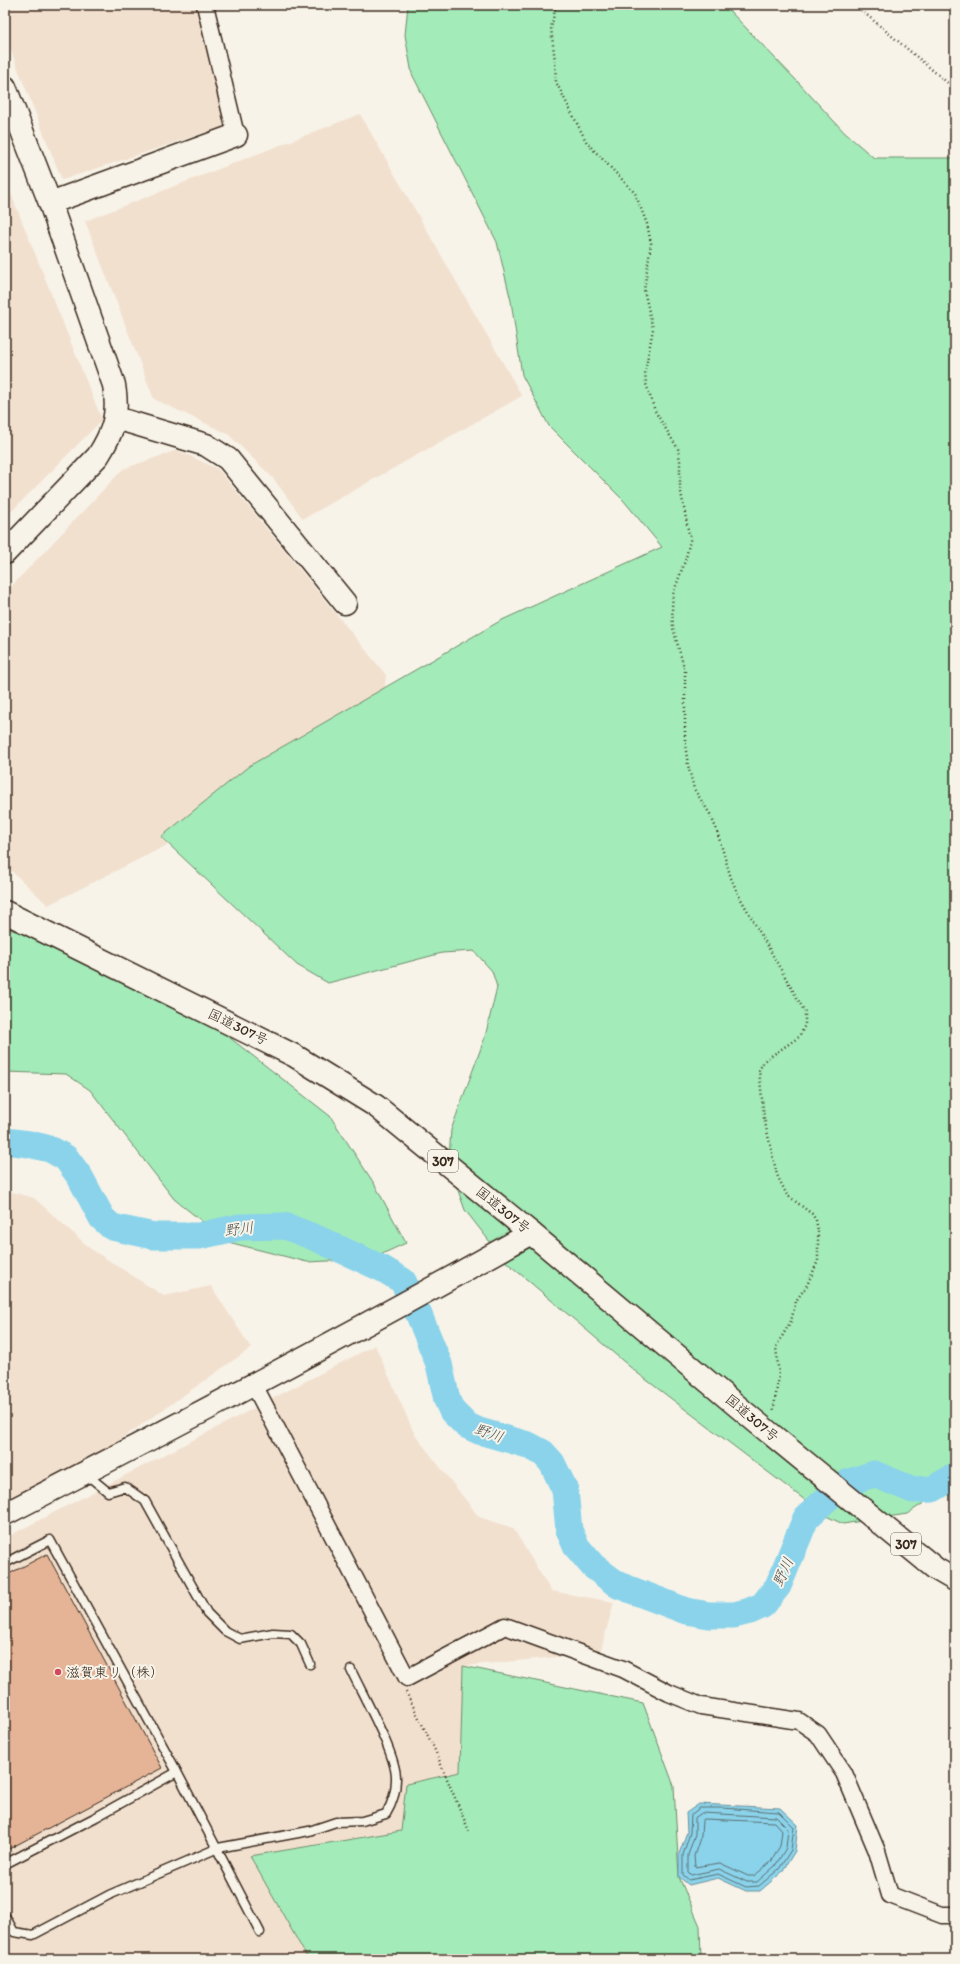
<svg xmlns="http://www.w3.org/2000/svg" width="960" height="1964" font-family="Itim,'Klee One',sans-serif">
  <rect width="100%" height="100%" fill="#f7f3e8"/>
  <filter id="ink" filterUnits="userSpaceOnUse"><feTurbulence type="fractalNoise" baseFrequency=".025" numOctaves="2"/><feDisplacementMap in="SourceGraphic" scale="8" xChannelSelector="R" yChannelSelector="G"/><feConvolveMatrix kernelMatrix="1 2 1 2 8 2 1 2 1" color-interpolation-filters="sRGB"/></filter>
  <g filter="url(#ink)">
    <!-- built -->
    <path fill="#f2e0cf" d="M5,5H196L225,126L62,180L5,36Z
      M360,114L522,396L303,519L273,478L228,434L154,399L85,221Z
      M5,179L102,420L5,518Z
      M177,450L218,469L386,675L383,705L227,815L48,905L5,865V593L123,469Z
      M5,1190L34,1198L91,1249L164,1296L211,1286L251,1348L74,1472L5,1507Z
      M375,1345L415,1435L479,1517L513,1528L551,1591L614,1602L600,1653L463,1666L460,1772L406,1784L401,1831L250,1856L308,1959H5V1538Z"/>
    <!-- green -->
    <path fill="#a3ebb8" stroke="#6f8a6b" d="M408,5H724L797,81L845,133L874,158H955V1479L948,1487L907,1514L843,1524L826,1516L636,1372L505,1261L465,1210L450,1168L449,1157L451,1130L485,1037L497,987L492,971L474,951L442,953L328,983L297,965L161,837L249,766L500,621L662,547L624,501L549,426L522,375L511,301L497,242L412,74L405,35Z
      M5,928L30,935L207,1020L330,1116L375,1185L406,1243L371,1259L307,1262L228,1242L174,1199L90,1090L66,1074L5,1072Z
      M463,1666L643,1703L674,1786L679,1877L700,1926L701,1959H308L250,1856L401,1831L406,1784L460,1772Z"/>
    <!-- water -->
    <path fill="#8ad3eb" stroke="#6a8f99" d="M699,1804L780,1808L798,1825L795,1851L782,1872L760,1891H746L718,1878L689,1885L679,1877V1854L687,1832L686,1813Z"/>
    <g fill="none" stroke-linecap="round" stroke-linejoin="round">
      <!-- shore -->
      <path stroke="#5b6e70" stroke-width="1" d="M700,1808H722L779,1812L794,1827L791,1850L779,1869L759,1886L746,1887L718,1874L689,1880L683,1875V1855L690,1833L691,1815Z
        M702,1813L776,1817L788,1829L786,1848L775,1866L757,1882H747L719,1869L691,1875L688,1872V1855L695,1834V1818Z
        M704,1819L774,1822L782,1831L780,1846L771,1862L754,1876H748L720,1863L695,1867L694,1856L701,1835L702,1821Z"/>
      <!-- river -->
      <path stroke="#8ad3eb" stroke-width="27" d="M5,1141L29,1144L50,1149L66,1158L80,1177L102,1218L112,1227L154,1236H199L240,1227L285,1226L316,1238L383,1269L403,1281L419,1315L439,1364L447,1400L452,1411L466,1425L479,1431L528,1445L543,1453L552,1463L565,1490L569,1530L576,1546L593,1566L618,1585L663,1602L686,1611L709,1615H734L750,1611L763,1605L778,1586L806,1518L832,1494L849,1482L874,1474L913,1490L933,1489L955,1476"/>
    </g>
    <!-- building -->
    <path fill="#e5b496" stroke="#3b2a1e" d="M47,1554L162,1768L5,1851V1576Z"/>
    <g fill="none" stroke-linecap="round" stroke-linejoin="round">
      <defs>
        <path id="lane" d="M86,1474L108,1492L125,1487L145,1501L207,1613L225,1631L240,1639L273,1633L291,1634L301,1644L310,1664
          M5,1563L50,1540L177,1772L260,1932
          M5,1864L96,1817L177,1772
          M5,1916L14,1932L33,1935L109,1895L218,1848L309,1831L336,1822L362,1821L386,1814C392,1804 396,1792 396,1779C397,1755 362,1694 351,1670"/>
        <path id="street" d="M205,5L236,135
          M254,1385L407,1678L505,1626L623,1669L669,1693L701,1706L799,1721L818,1734L844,1773L877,1851L890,1895L942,1915H955"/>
        <path id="secondary" d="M5,87L50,203L114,385C119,414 114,431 98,456L5,553
          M50,203L236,135
          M116,418L206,445L228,459L345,603
          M5,1514C182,1423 358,1331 531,1233"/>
        <path id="highway" d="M5,912L295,1056L376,1106L531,1233L755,1421L936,1569L955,1580"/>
      </defs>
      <!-- lane casing -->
      <use href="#lane" stroke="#3b2a1e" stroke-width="11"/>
      <!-- street casing -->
      <use href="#street" stroke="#3b2a1e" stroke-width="19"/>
      <!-- secondary casing -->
      <use href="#secondary" stroke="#3b2a1e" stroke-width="25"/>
      <!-- highway casing -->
      <use href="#highway" stroke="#3b2a1e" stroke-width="25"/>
      <!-- path -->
      <path stroke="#3b2a1e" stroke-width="2.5" stroke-dasharray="1 3" stroke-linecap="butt" d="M556,5L551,28L555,61L556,82L587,143L635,193L647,224L651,243L644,290L653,329L645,372L646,384L655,411L678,449L680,461V487L690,540L686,558L673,594L672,607L673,628L685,671V744L688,765L694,789L710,814L716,828L731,878L738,894L805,1012V1025L799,1037L764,1061L759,1070L764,1118L777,1175L787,1195L812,1214L816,1220L818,1231V1261L807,1285L796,1301L791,1321L776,1347L779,1376L773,1412
        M855,5L955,89
        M406,1692L434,1748L469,1831"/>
      <!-- lane -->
      <use href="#lane" stroke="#f7f3e8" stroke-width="8"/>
      <!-- street -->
      <use href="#street" stroke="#f7f3e8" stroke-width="16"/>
      <!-- secondary -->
      <use href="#secondary" stroke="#f7f3e8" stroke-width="22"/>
      <!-- highway -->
      <use href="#highway" stroke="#f7f3e8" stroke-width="22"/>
    </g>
  </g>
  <!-- markers -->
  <circle fill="#d1495b" stroke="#f7f3e8" stroke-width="1.5" cx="58" cy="1672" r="4"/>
  <g text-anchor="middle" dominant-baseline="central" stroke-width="4" stroke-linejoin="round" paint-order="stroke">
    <!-- shield labels -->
    <g fill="#f7f3e8" stroke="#73665b" stroke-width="1">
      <rect x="428" y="1150" width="30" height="22" rx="3"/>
      <rect x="891" y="1533" width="30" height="22" rx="3"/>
    </g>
    <g font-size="13" font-weight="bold" fill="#3b2a1e">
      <text x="443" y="1161">307</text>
      <text x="906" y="1544">307</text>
    </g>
    <!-- street labels -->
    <g font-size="14" fill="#3b2a1e" stroke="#f7f3e8">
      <text transform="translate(238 1027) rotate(26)">国道307号</text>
      <text transform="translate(503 1210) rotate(39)">国道307号</text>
      <text transform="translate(752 1418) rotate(40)">国道307号</text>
    </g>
    <!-- poi labels -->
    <g font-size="14" fill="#3b2a1e" stroke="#f7f3e8" text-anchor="start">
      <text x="66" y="1672">滋賀東リ（株）</text>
    </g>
    <!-- water labels -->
    <g font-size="15" font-style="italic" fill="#4f5451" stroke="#f7f3e8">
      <text transform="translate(239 1229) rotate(-7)">野川</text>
      <text transform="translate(489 1433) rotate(19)">野川</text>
      <text transform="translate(783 1572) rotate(-65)">野川</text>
    </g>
  </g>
  <!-- margin -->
  <rect width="960" height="1964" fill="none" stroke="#f7f3e8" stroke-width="20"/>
  <rect x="10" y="10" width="940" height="1944" fill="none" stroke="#3b2a1e" stroke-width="1.5" filter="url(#ink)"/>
</svg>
